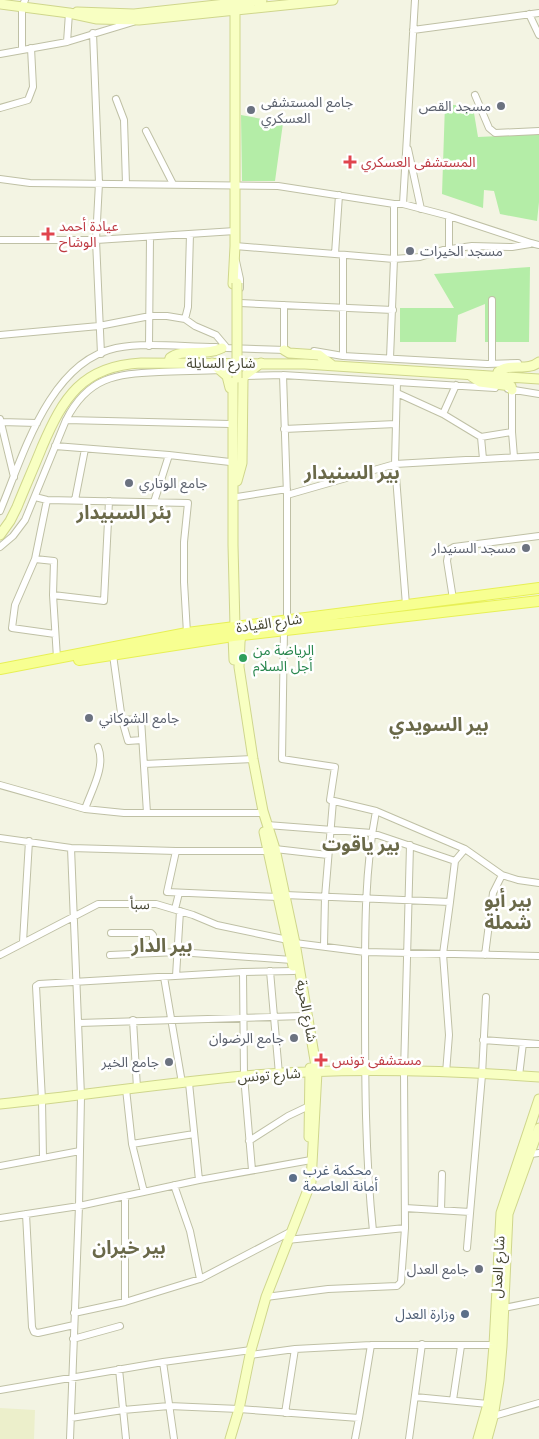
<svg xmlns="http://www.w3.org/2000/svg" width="539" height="1439" font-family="Poppins,'Noto Sans Arabic',sans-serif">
  <rect width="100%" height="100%" fill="#f3f4e3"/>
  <!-- education -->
  <path fill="#ecefcb" d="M0,1408L35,1410L34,1439H0Z"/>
  <!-- green -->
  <path fill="#b4eda7" d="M445,104L473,107L478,137L539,134V202L537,221L500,214L494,191L484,190L483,208L442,194Z
    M241,115L283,123L275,181H242Z
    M530,267L529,342H485V304L458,315L456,342H400V308H454L434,274Z"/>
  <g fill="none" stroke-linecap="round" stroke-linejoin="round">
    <defs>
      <path id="street" d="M529,14L539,35
        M413,30L539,13
        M93,33L99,183L96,240L101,354
        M67,42L69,13
        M22,50V7L25,0
        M0,54L67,42L133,22
        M475,95L489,128L495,133L539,131
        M116,99L124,120L126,184
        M0,108L28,100L33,87L31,48
        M146,131L173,184
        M408,149L421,209
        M0,179L30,183L278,186L394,204H403L449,216L531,243L539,245
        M403,204L415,0
        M0,240H96L235,231
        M235,246L335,254L339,195
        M449,249V216
        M335,254L394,259L420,257L443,250L472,246L512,247L530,244
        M236,261L240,279V288
        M492,300V364
        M240,303L393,310
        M284,305V350
        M185,319L188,307L190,234
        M0,335L99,326L150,316H167L185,319L195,326L216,335L227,348L286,350
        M149,346L150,237
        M314,351L343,356L487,364L518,363
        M343,356V255
        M390,358L394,259V204
        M283,375L287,495V620
        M244,376L283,375L495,388
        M397,382L395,464L406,605
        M508,389L539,394
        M512,390V432L514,457
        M397,393L443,414L481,437L483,459
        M443,414L456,385
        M0,419L14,477
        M66,420L230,424
        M1,422L37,423
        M284,429L396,424
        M481,437L512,432
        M55,446L169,455L230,462
        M287,495L395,464L539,456
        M35,497L47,500L188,503L184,542V582L187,633
        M237,497L287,489
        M47,500L35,559L15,605L12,628L55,634
        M75,500L85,449
        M154,502L169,455
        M0,511C23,456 49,362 116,348C148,342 183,347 216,347
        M0,547L13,536L25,520L66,420C88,377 115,374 159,372C180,371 200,371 221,370
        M35,559L54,561L53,595L57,658
        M53,595L104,601L109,501
        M453,599L447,561L449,550L454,547L539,536
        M284,629L282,759L335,767L330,800L376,811L465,849L502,875L518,880L539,883
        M113,655L122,720L128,741L142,740
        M122,720L141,719L147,813
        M144,764L253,759
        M0,785L85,809L124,813H259
        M85,809C92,789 106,766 98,747
        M267,825L372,833L455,861L450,902
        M0,838L71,848L176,851H269
        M275,849L328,855
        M176,851L167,892L278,897
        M455,861L465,849
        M285,895L450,902L443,954L449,1035L446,1073
        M175,909L179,893
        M111,933H151L153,935V953
        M23,942L29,841
        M295,943L365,952L539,956
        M324,946L325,897L333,801
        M0,955L98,904H156L193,915L217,925L288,940
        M110,955L178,952L292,960
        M485,955L493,893L502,875
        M270,971L279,1074
        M243,972L244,1076L252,1170
        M176,976L180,911
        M164,977L182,1083
        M133,1020L137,1088
        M79,1023L303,1016
        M483,1040L539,1044
        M519,1076L523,1043
        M189,1083L199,1180
        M126,1089L132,1144L144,1192
        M249,1141L288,1116L309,1106
        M132,1144L194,1134
        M531,1154L539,1153
        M43,1158L42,1100L36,986L39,984L243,972L294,971
        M0,1166L80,1151
        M174,1185L190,1231L200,1279
        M125,1196V1302
        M405,1208L470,1212
        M441,1210L442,1174
        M26,1214L32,1327L34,1332L38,1333L74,1325
        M0,1218L79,1206L199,1180L311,1160
        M373,1231C365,1155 365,1077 365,1000C365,937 364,874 376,811
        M287,1240L405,1228
        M467,1248L482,1075L486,997
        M266,1297L328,1289L397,1286L401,1282L405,1228L404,1072L410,845
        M504,1308L539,1301
        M74,1313L125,1302L200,1279L290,1232
        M73,1339L120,1326
        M250,1355L295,1349L371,1345H494
        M163,1362L174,1439
        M119,1369L126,1439
        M0,1390L163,1362L251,1350
        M415,1397L488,1404
        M453,1400L461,1346
        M285,1413L295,1349
        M490,1417L539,1403
        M71,1418L123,1410L169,1406L239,1409L359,1418L371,1345
        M70,1439L79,1206L81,1096L71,848
        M355,1439L359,1418
        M409,1439L422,1344"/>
      <path id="secondary" d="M0,4L69,13L97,19L139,20L333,0
        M77,12L134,14L262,0
        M233,284L235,246V10
        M284,350L289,353L319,355L332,365
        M169,363L170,358C182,348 205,357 222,348
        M212,363L227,376L230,388
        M471,376L480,382L511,386L512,390
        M497,376L498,372C510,362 527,372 539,362
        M233,378V545L235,627
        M237,481L242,463L243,380L244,376L261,363
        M0,535L10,521L17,507C25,487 34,467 42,447C63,398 82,366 141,363L305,364L539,379
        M233,636L234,660
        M264,832L293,966
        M0,1104C81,1096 163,1083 244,1076C342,1067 441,1070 539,1077
        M309,1137L310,1068
        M230,1439L239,1409L251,1350L266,1297L311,1182L317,1072L295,943L275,849L263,811L253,759L239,667L240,642L241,635
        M478,1439L488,1404L491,1381L494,1345L501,1213L539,1099
        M487,1439L493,1417L499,1380L502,1346L508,1214L539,1128"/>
      <path id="primary" d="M79,660L233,636L539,601
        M0,669L187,633L539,588"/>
    </defs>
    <!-- street casing -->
    <use href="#street" stroke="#bfc0a5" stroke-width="8"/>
    <!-- secondary casing -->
    <use href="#secondary" stroke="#cfd68c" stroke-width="11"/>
    <!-- primary casing -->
    <use href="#primary" stroke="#e7f055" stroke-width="12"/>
    <!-- street -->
    <use href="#street" stroke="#fff" stroke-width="6"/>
    <!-- secondary -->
    <use href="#secondary" stroke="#f8ffc2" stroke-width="9"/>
    <!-- primary -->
    <use href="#primary" stroke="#f7ff91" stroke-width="10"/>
    <defs>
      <path id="secondary-bridge" d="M237,378V283"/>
    </defs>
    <!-- secondary-bridge casing -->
    <use href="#secondary-bridge" stroke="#cfd68c" stroke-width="11" stroke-linecap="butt"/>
    <!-- secondary-bridge -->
    <use href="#secondary-bridge" stroke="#f8ffc2" stroke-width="9"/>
  </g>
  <!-- markers -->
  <g fill="#6b7280" stroke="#fff" stroke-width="2">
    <circle cx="501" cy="106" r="5"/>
    <circle cx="251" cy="110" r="5"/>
    <circle cx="410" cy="251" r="5"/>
    <circle cx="129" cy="483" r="5"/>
    <circle cx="526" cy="548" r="5"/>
    <circle cx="89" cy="718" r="5"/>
    <circle cx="294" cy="1038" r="5"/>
    <circle cx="169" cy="1062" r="5"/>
    <circle cx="479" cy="1269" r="5"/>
  </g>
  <g fill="#e0444e" stroke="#fff" stroke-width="2">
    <path d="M347.5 154.5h5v5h5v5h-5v5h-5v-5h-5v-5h5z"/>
    <path d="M45.5 226.5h5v5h5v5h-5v5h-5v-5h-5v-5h5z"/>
    <path d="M318.5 1052.5h5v5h5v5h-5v5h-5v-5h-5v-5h5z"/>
  </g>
  <circle fill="#2e9e5b" stroke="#fff" stroke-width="2" cx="243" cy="658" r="5"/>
  <g fill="#5c6f8a" stroke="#fff" stroke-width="2">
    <circle cx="293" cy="1178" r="5"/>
    <circle cx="465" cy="1314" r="5"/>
  </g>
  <g text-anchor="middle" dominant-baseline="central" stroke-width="5" stroke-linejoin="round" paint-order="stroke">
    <!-- worship labels -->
    <g font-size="14" fill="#5b616d" stroke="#fff" text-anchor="end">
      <text x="261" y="102" text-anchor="start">جامع المستشفى<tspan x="261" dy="16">العسكري</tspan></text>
      <text x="491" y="106">مسجد القص</text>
      <text x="420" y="251" text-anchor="start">مسجد الخيرات</text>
      <text x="139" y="483" text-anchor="start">جامع الوتاري</text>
      <text x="516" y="548">مسجد السنيدار</text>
      <text x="99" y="718" text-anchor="start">جامع الشوكاني</text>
      <text x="284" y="1038">جامع الرضوان</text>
      <text x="159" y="1062">جامع الخير</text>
      <text x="469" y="1269">جامع العدل</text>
    </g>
    <!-- health labels -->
    <g font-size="14" fill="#be3a42" stroke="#fff" text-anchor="start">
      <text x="361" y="162">المستشفى العسكري</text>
      <text x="59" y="226">عيادة أحمد<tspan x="59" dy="16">الوشاح</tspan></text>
      <text x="332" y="1060">مستشفى تونس</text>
    </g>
    <!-- street labels -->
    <g font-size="14" fill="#464633" stroke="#fff">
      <text x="221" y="363">شارع السايلة</text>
      <text transform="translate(269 623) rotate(-8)">شارع القيادة</text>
      <text transform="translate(140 904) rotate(1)">سبأ</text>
      <text transform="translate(307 1011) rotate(80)">شارع الحرية</text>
      <text transform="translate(269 1075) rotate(-4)">شارع تونس</text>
      <text transform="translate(498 1267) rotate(-87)">شارع العدل</text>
    </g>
    <!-- leisure labels -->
    <g font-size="14" fill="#27864d" stroke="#fff" text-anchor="start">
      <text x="253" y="650">الرياضة من<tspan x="253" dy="16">أجل السلام</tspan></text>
    </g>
    <!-- service labels -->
    <g font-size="14" fill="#4e5e75" stroke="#fff" text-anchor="start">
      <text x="303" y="1170">محكمة غرب<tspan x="303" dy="16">أمانة العاصمة</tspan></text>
      <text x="455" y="1314" text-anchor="end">وزارة العدل</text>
    </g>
    <!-- district labels -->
    <g font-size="19" font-weight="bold" fill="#6a6949" stroke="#fff">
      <text x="352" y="472">بير السنيدار</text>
      <text x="124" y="512">بئر السبيدار</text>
      <text x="439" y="724">بير السويدي</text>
      <text x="361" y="844">بير ياقوت</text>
      <text x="508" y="900">بير أبو<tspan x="508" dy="22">شملة</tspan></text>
      <text x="162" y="945">بير الدار</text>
      <text x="129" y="1247">بير خيران</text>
    </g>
  </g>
</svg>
